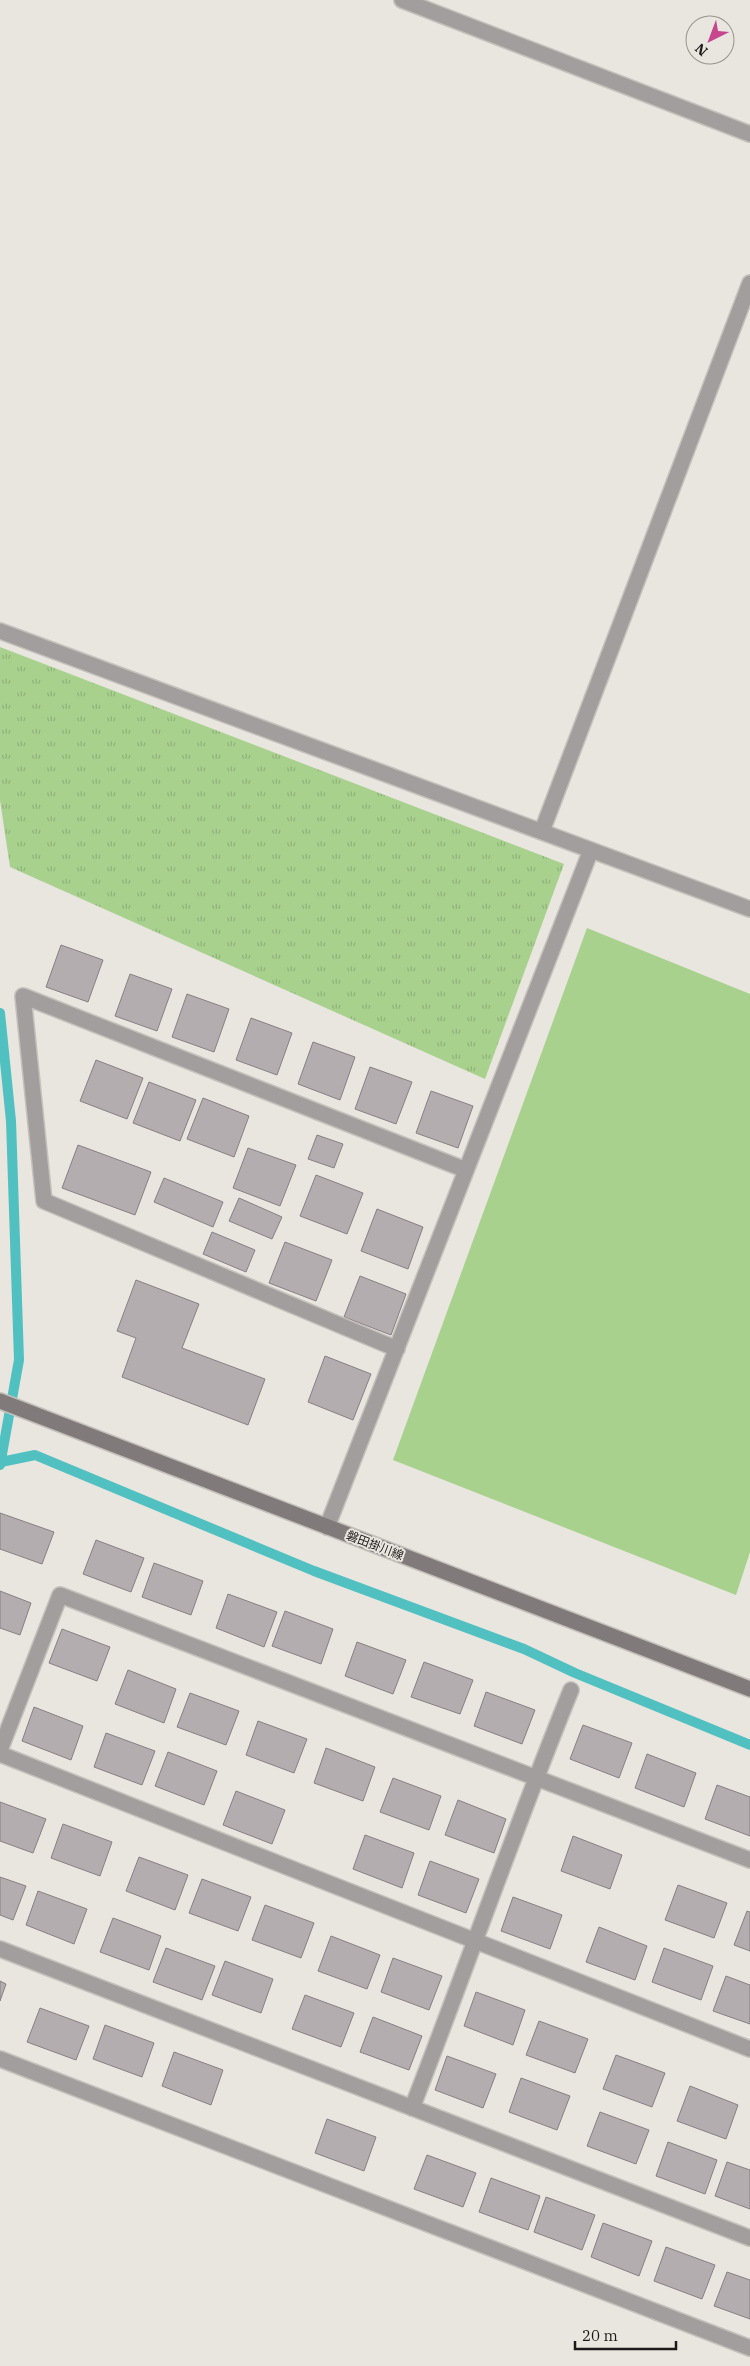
<svg xmlns="http://www.w3.org/2000/svg" width="750" height="2366" font-family="'IBM Plex Serif','Noto Sans JP',serif">
  <defs>
    <pattern id="grass-tufts" width="24" height="20" patternUnits="userSpaceOnUse" patternTransform="scale(1.25)"><rect width="24" height="20" fill="#a8d18e"/><path d="M3 7l-1-3M5 7V3M7 7l1-3M15 17l-1-3M17 17v-4M19 17l1-3" fill="none" stroke="#90b37a"/></pattern>
  </defs>
  <rect width="100%" height="100%" fill="#e9e5df"/>
  <!-- grass -->
  <path fill="url(#grass-tufts)" d="M0,647L564,864L485,1079L10,867L0,800Z"/>
  <!-- garden -->
  <path fill="#a8d18e" d="M587,928L750,994V1552L736,1595L393,1460Z"/>
  <g fill="none" stroke-linecap="round" stroke-linejoin="round">
    <!-- stream -->
    <path stroke="#51c0c1" stroke-width="10" d="M0,1013L11,1121L19,1360L0,1465
      M1,1462L35,1455L314,1571L524,1649L575,1673L750,1745"/>
  </g>
  <!-- building -->
  <path fill="#b4adb0" stroke="#878084" d="M61,945L103,960L88,1002L46,987Z
    M130,974L172,989L157,1031L115,1016Z
    M187,994L229,1009L214,1052L172,1037Z
    M251,1018L292,1033L277,1075L236,1060Z
    M313,1042L355,1057L340,1100L298,1084Z
    M96,1060L143,1078L127,1119L80,1101Z
    M370,1067L412,1082L396,1124L355,1109Z
    M149,1082L196,1100L180,1141L133,1123Z
    M431,1091L473,1106L458,1148L416,1133Z
    M203,1098L249,1116L234,1157L187,1139Z
    M317,1135L343,1144L334,1168L308,1159Z
    M78,1145L151,1172L135,1215L62,1188Z
    M248,1148L296,1165L280,1206L233,1188Z
    M316,1175L363,1193L347,1234L300,1216Z
    M164,1178L223,1202L213,1227L154,1202Z
    M239,1198L282,1217L272,1239L229,1221Z
    M377,1209L423,1227L408,1269L361,1251Z
    M212,1232L255,1250L246,1272L203,1254Z
    M285,1242L332,1260L316,1301L269,1283Z
    M360,1276L406,1294L391,1335L344,1317Z
    M136,1280L199,1304L182,1348L265,1379L248,1425L122,1377L136,1338L117,1331Z
    M325,1356L371,1374L353,1420L308,1402Z
    M0,1513L54,1532L42,1564L0,1549Z
    M96,1540L144,1558L131,1592L83,1574Z
    M154,1563L203,1581L191,1615L142,1597Z
    M0,1591L31,1603L20,1635L0,1628Z
    M228,1594L277,1612L264,1647L216,1628Z
    M285,1611L333,1629L321,1664L272,1646Z
    M62,1629L110,1647L97,1681L49,1663Z
    M357,1642L406,1660L393,1694L345,1676Z
    M424,1662L473,1680L460,1714L411,1697Z
    M128,1670L176,1689L164,1723L115,1704Z
    M486,1692L535,1710L522,1744L474,1726Z
    M190,1693L239,1711L226,1745L177,1727Z
    M34,1707L83,1726L71,1760L22,1741Z
    M258,1721L307,1739L294,1773L246,1755Z
    M583,1725L632,1743L619,1778L570,1759Z
    M106,1733L155,1751L142,1785L94,1767Z
    M326,1748L375,1767L363,1801L314,1783Z
    M168,1752L217,1771L204,1805L155,1786Z
    M647,1754L696,1773L684,1807L635,1788Z
    M393,1778L441,1796L429,1830L380,1812Z
    M717,1785L750,1797V1836L705,1819Z
    M236,1791L285,1810L272,1844L223,1825Z
    M458,1800L506,1819L494,1853L445,1835Z
    M0,1802L46,1819L33,1853L0,1841Z
    M63,1824L112,1842L100,1876L51,1858Z
    M365,1835L414,1853L402,1888L353,1869Z
    M573,1836L622,1855L610,1889L561,1871Z
    M139,1857L188,1875L175,1910L126,1891Z
    M430,1861L479,1879L466,1913L418,1895Z
    M0,1877L26,1886L13,1920L0,1915Z
    M202,1879L251,1897L238,1931L189,1913Z
    M678,1885L727,1903L714,1938L665,1920Z
    M38,1891L87,1909L74,1944L26,1925Z
    M513,1897L562,1915L550,1949L501,1931Z
    M265,1905L314,1923L301,1958L252,1940Z
    M747,1911L750,1912V1951L734,1945Z
    M113,1918L161,1936L149,1970L100,1952Z
    M599,1927L647,1946L635,1980L586,1962Z
    M331,1936L380,1955L367,1989L318,1971Z
    M166,1948L215,1966L202,2000L153,1982Z
    M664,1948L713,1966L701,2000L652,1982Z
    M393,1958L442,1976L429,2010L381,1992Z
    M225,1961L273,1979L261,2013L212,1995Z
    M726,1976L750,1985V2024L713,2011Z
    M0,1981L6,1984L0,2001Z
    M476,1992L525,2010L513,2045L464,2026Z
    M305,1995L354,2013L341,2047L292,2029Z
    M40,2008L89,2026L76,2060L27,2042Z
    M373,2017L422,2036L409,2070L360,2052Z
    M539,2021L588,2039L575,2073L526,2055Z
    M105,2025L154,2043L142,2077L93,2059Z
    M174,2052L223,2070L211,2105L162,2086Z
    M616,2055L665,2073L652,2107L603,2089Z
    M447,2056L496,2074L483,2108L435,2090Z
    M521,2078L570,2096L557,2130L509,2112Z
    M690,2086L738,2105L726,2139L677,2121Z
    M600,2112L649,2130L636,2164L587,2146Z
    M327,2119L376,2137L364,2171L315,2153Z
    M668,2142L717,2160L705,2194L656,2176Z
    M427,2155L476,2173L463,2207L414,2189Z
    M727,2162L750,2170V2209L715,2196Z
    M491,2178L540,2196L528,2230L479,2212Z
    M546,2197L595,2215L582,2250L534,2232Z
    M603,2223L652,2241L639,2276L591,2257Z
    M666,2247L715,2265L702,2299L654,2281Z
    M727,2272L750,2280V2319L714,2306Z"/>
  <g fill="none" stroke-linecap="round" stroke-linejoin="round">
    <defs>
      <path id="street" d="M402,0L750,134
        M0,631L750,909
        M542,831L750,283
        M397,1349L44,1201L23,996L466,1170
        M327,1527L591,850
        M0,1750L60,1595L750,1860
        M0,1754L750,2049
        M0,1949L750,2238
        M0,2059L750,2348
        M412,2108C466,1969 515,1828 571,1690"/>
      <path id="secondary" d="M0,1401L750,1689"/>
    </defs>
    <!-- street casing -->
    <use href="#street" stroke="#c4c0bb" stroke-width="18"/>
    <!-- secondary casing -->
    <use href="#secondary" stroke="#c4c0bb" stroke-width="18"/>
    <!-- street -->
    <use href="#street" stroke="#a19e9d" stroke-width="15"/>
    <!-- secondary -->
    <use href="#secondary" stroke="#807b7a" stroke-width="15"/>
  </g>
  <g text-anchor="middle" dominant-baseline="central" stroke-width="4" stroke-linejoin="round" paint-order="stroke">
    <!-- street labels -->
    <g font-size="12" fill="#1c1a18" stroke="#e9e5df">
      <text transform="translate(375 1545) rotate(21)">磐田掛川線</text>
    </g>
  </g>
  <!-- north arrow -->
  <g transform="translate(710 40) rotate(222)"><circle r="24" fill="#e9e5df" stroke="#97948f"/>
  <path d="M0-4L9 19L0 12L-9 19Z" fill="#c74690"/>
  <text y="-8" font-size="14" font-weight="bold" text-anchor="middle" fill="#1c1a18">N</text>
  </g>
  <!-- scale -->
  <path d="M575 2341v8h101v-8" fill="none" stroke="#1c1a18" stroke-width="2.5"/>
  <text x="582" y="2341" font-size="15" fill="#1c1a18" stroke="#e9e5df" stroke-width="4" paint-order="stroke">20 m</text>
</svg>
